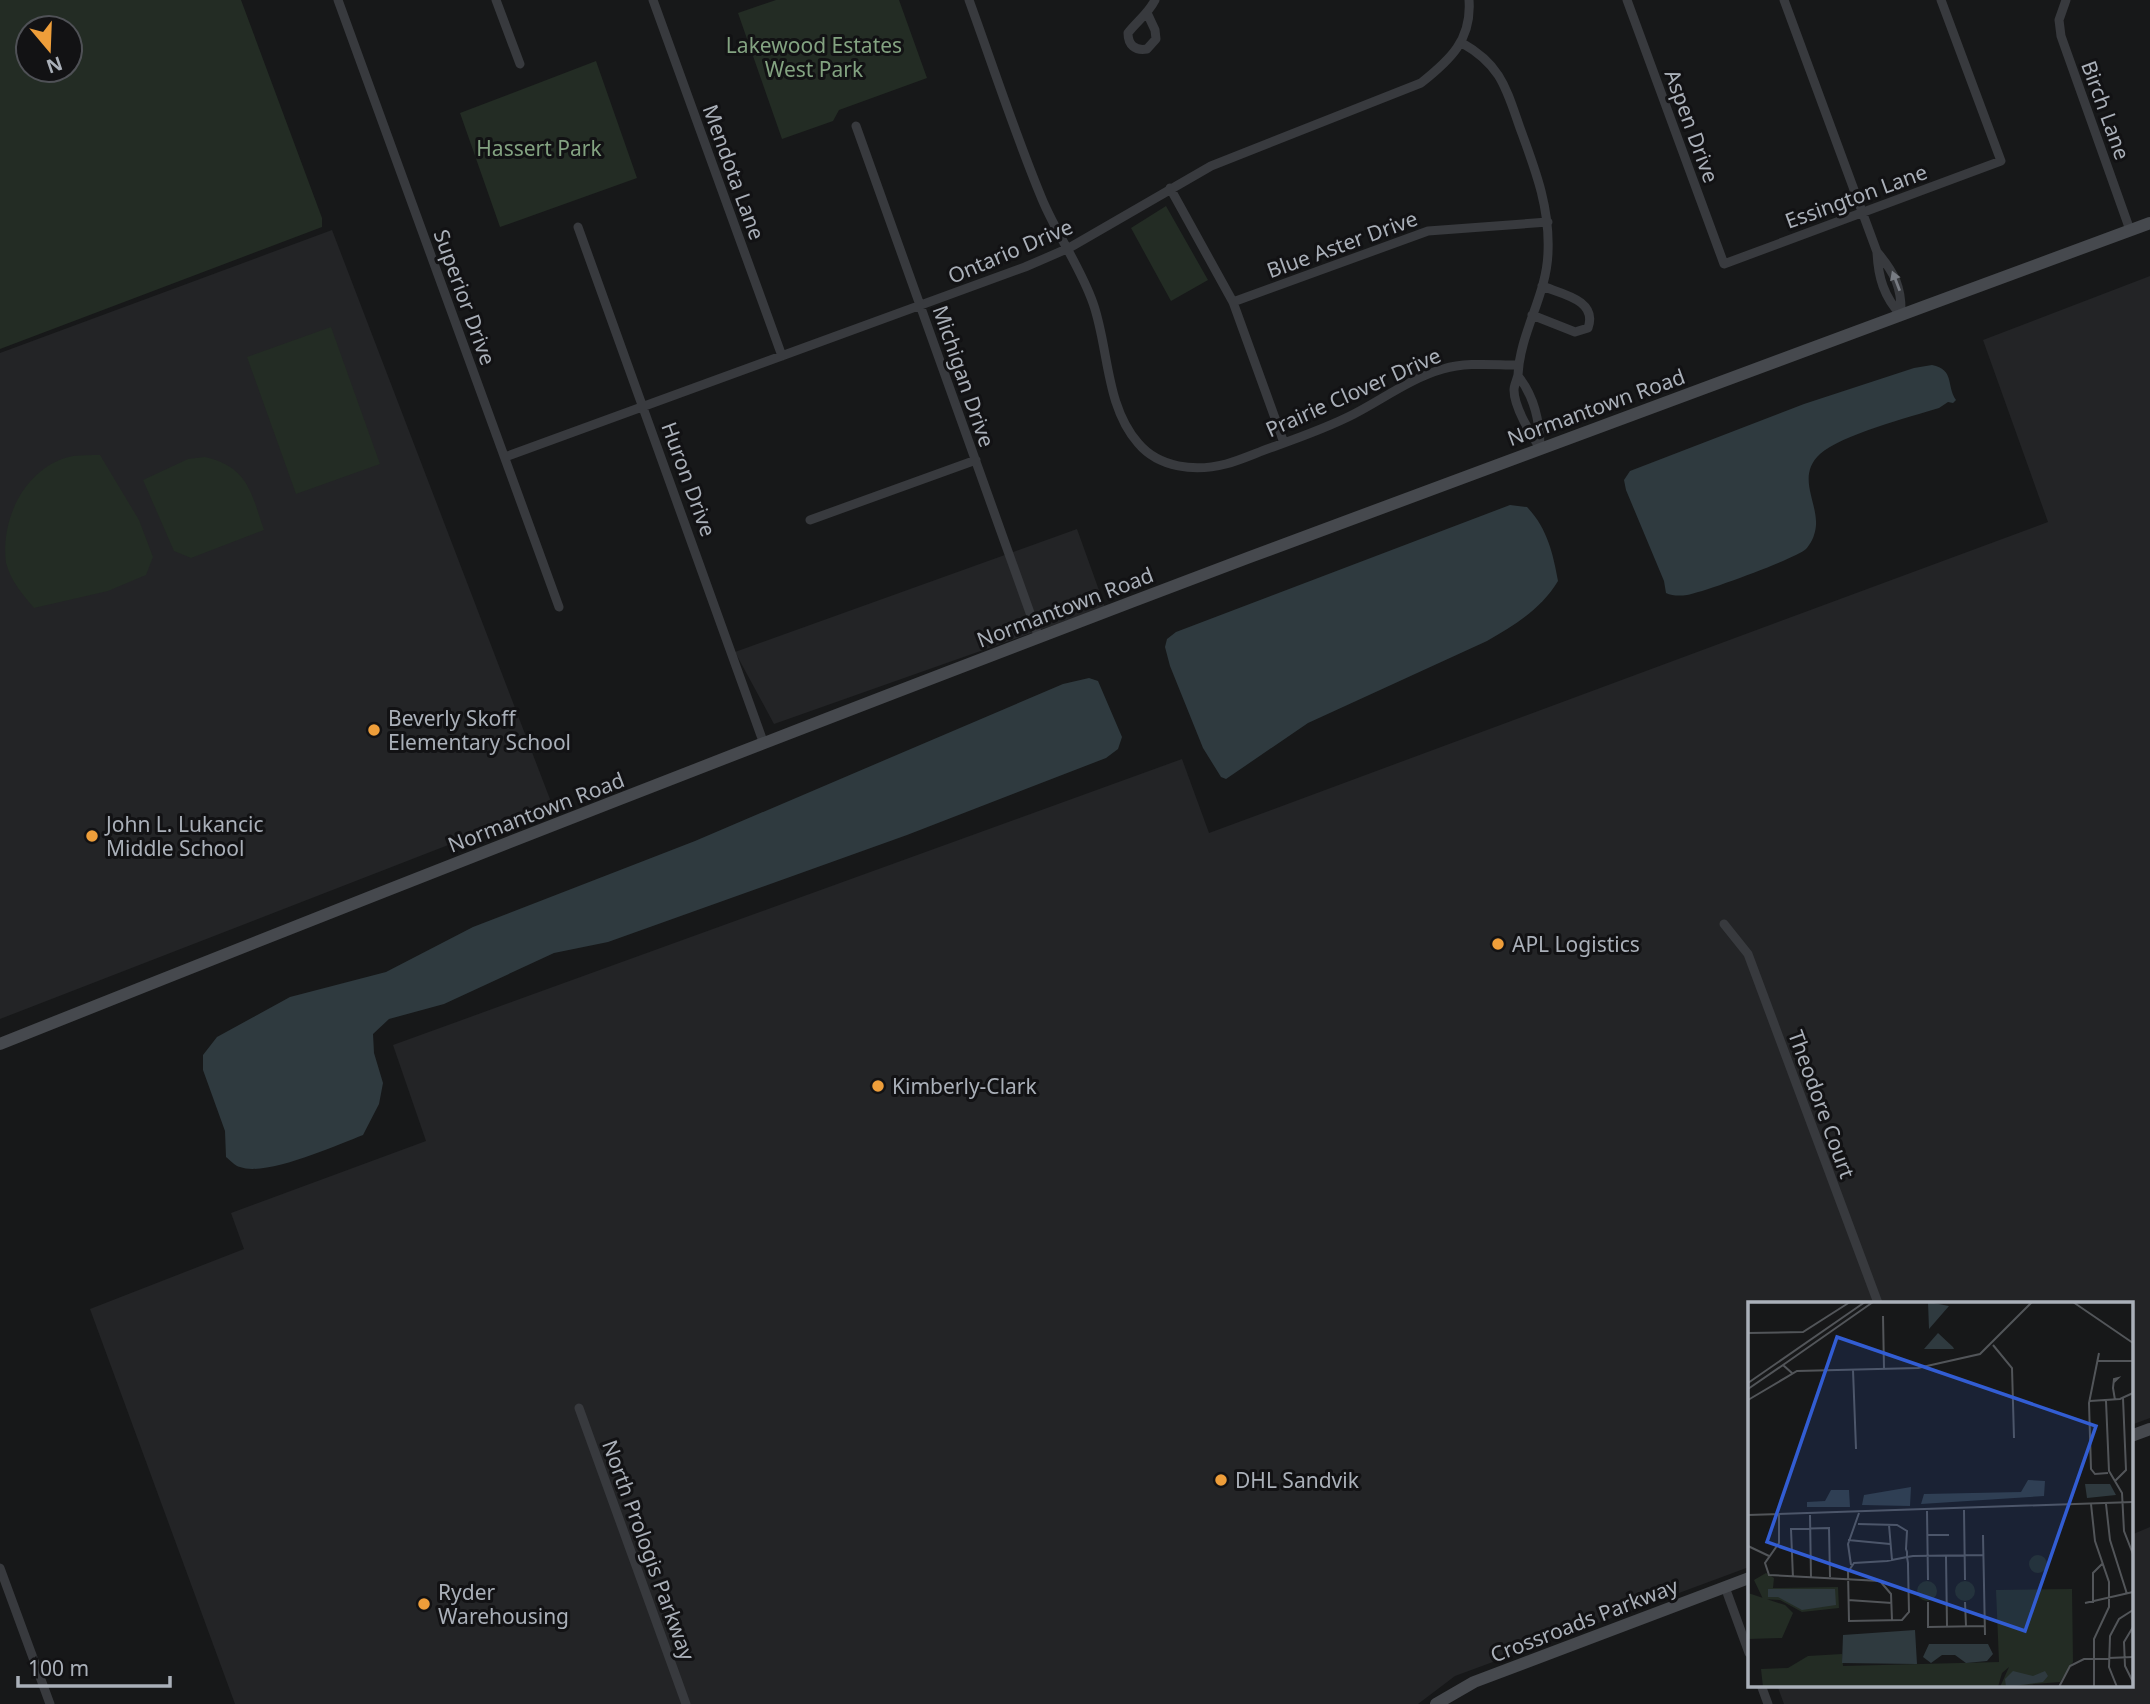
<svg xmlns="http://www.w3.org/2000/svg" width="2150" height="1704" font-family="'Noto Sans',sans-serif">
  <rect width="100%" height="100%" fill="#171819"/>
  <!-- built -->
  <path fill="#232426" d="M332,230L553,807L518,818L0,1019V353Z
    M2150,276V1418L2131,1425V1303H1749V1567L1455,1676L1418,1704H235L90,1309L244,1249L231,1213L426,1141L393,1045L1182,759L1209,833L2048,522L1983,340Z
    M1077,529L1105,607L774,724L735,652Z
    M2150,1527V1704H1784L1777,1685H2131V1535Z"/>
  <!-- green -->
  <path fill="#232c24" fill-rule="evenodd" d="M0,0H241L322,218V227L0,349ZM28,28H70V70H28Z
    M776,0H899L927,78L839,110L833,121L782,139L738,13Z
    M596,61L637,178L500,227L460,113Z
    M1166,206L1208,280L1171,301L1131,228Z
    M331,327L380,464L296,494L247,357Z
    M100,455L139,520L153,557L146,575L108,591L34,608C22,594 11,581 6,563C0,517 27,465 73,456C82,455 91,455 100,455Z
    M205,457C248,467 251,492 264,530L191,558L174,551L143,480L188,459Z"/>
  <!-- water -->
  <path fill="#2f3a3f" d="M1932,365C1955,370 1946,385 1956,400L1953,403L1948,402L1939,408C1910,417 1841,435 1820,454C1793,479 1824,508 1814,535C1813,539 1809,546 1806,549C1795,559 1704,592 1687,595C1680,596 1672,596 1666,593L1664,581L1626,490L1624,480L1630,471L1804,404L1914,368Z
    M1510,505L1527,507C1547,528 1553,553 1558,581C1541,609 1515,625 1487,641L1308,723L1226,779L1221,777L1203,748L1170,666L1165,647L1167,639L1176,632Z
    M1089,678L1098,681L1122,737L1118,749L1106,758L907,835L608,942L554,953L444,1004L389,1019L373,1034L374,1053L383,1083L379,1104L363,1135C337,1145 266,1177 240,1167C235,1166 230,1160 226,1157L225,1131L203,1070V1055L217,1037L290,997L386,972L473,927L695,841L1063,684Z"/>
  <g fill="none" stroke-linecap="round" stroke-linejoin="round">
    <!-- street -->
    <path stroke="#383a3e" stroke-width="9" d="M338,0L559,607
      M496,0L520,64
      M653,0L782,356
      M969,0C993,66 1015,134 1042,199C1057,235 1080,266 1093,303C1109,348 1105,405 1138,443C1159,468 1195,472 1226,464C1241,460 1256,453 1270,448C1298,438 1327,428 1354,414C1383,399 1411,378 1443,369C1467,362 1493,365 1517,365
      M1627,0L1724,264L2001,161L1941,0
      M1784,0L1877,252C1878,277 1884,297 1901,315
      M2066,0L2059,20L2061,36L2130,230
      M1148,15L1155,30L1156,39L1147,49C1135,51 1128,45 1128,33C1137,21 1148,14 1155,0
      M1462,43C1501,65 1506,88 1520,128C1535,169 1550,207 1548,252C1547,295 1520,332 1518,375C1517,380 1514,385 1514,390C1514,407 1531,435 1540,448
      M856,126L1039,638
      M1170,188L1233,302L1284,443
      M578,227L764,744
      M1877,252C1895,273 1902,288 1901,315
      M1233,302L1428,231L1548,222
      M1532,315L1575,332L1588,328C1598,300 1562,294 1542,286
      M1518,376C1535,397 1540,421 1540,448
      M505,457L1025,267L1069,248L1211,166L1421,83C1450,60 1472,40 1469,0
      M810,520L976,460
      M1724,924L1748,954L1878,1303
      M579,1408L686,1704
      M0,1568L50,1704
      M1725,1587L1749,1653
      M1761,1685L1768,1704"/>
    <!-- secondary -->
    <path stroke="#46494e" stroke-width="12" d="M0,1044C415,878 832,715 1250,557C1550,444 1850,334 2150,223
      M2131,1436L2150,1429
      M1436,1704L1474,1682L1749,1578"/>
  </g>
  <!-- one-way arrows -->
  <defs><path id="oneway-solid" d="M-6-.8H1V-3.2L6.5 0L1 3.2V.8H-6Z" transform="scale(1.75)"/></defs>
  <use fill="#777b82" href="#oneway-solid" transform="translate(1896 281) rotate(-111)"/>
  <!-- markers -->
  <g fill="#ee9e3a" stroke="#121214" stroke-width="2.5">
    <circle cx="374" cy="730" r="7"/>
    <circle cx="92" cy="836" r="7"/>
    <circle cx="1498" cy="944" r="7"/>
    <circle cx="878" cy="1086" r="7"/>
    <circle cx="1221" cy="1480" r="7"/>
    <circle cx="424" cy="1604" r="7"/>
  </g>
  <g text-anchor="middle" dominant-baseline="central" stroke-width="6" stroke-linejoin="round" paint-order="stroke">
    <!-- park labels -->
    <g font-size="21" fill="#83a381" stroke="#121214">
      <text x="814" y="45">Lakewood Estates<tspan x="814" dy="24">West Park</tspan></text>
      <text x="539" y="148">Hassert Park</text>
    </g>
    <!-- street labels -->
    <g font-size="21" fill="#aab0b9" stroke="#121214">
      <text transform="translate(2106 110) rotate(70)">Birch Lane</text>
      <text transform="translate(1692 126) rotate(70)">Aspen Drive</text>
      <text transform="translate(734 172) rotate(70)">Mendota Lane</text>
      <text transform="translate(1856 196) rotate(-20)">Essington Lane</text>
      <text transform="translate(1342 244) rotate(-20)">Blue Aster Drive</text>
      <text transform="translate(1010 251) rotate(-23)">Ontario Drive</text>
      <text transform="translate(465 297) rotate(70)">Superior Drive</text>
      <text transform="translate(964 376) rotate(71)">Michigan Drive</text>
      <text transform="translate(1353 392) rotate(-24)">Prairie Clover Drive</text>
      <text transform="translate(1596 407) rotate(-20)">Normantown Road</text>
      <text transform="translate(689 479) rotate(70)">Huron Drive</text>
      <text transform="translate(1065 607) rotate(-21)">Normantown Road</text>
      <text transform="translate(536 812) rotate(-21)">Normantown Road</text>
      <text transform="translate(1822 1104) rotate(70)">Theodore Court</text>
      <text transform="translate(649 1550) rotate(70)">North Prologis Parkway</text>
      <text transform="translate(1584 1620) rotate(-21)">Crossroads Parkway</text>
    </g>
    <!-- poi labels -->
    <g font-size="21" fill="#aab0b9" stroke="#121214" text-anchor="start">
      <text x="388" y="718">Beverly Skoff<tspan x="388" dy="24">Elementary School</tspan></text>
      <text x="106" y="824">John L. Lukancic<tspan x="106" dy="24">Middle School</tspan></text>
      <text x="1512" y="944">APL Logistics</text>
      <text x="892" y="1086">Kimberly-Clark</text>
      <text x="1235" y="1480">DHL Sandvik</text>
      <text x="438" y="1592">Ryder<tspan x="438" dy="24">Warehousing</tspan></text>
    </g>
  </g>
  <!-- overview -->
  <g transform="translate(1748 1302)">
    <rect width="385" height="385" fill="#171819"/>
    <path d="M281 262a9 9 0 1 1 18 0a9 9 0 1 1-18 0ZM18,271L26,276L25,286L90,285L91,306L54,310L32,298L15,297L6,278ZM169 289a10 10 0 1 1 20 0a10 10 0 1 1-20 0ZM207 289a10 10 0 1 1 20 0a10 10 0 1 1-20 0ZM324,287L325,360L312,380L252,385L261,365L254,371L250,385H15L13,367L40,366L60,354L94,352L95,364L251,360L248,288ZM0,291L37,303L45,311L34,336L0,337Z" fill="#232c24"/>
    <path d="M180,0L201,4L181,27ZM190,31L205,45L206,47H176ZM280,178L297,179L296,194L173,202L176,192L273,190ZM337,182H362L368,193L339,196ZM163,185L162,204L114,203L116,193ZM83,188H101L102,205H59V200L77,199ZM20,287H87L88,303L54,308L30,295H20ZM167,328L169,362L94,361L95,333ZM181,342H240L245,352L239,359L218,361L207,353H194L183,361L175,355ZM265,369L285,374L297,369L300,374L295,380L258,385L257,377Z" fill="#2f3a3f"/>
    <path fill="none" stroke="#525559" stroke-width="2" d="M325,0L385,41M135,14L136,67M0,31L55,30L102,0M245,43L264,66L266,136M351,51L341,101L343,167L347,172L360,171M350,59H385M105,68L108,147M44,71L35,63L125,0M366,80L370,76L366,77L365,86L367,98M0,81L117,0M0,87L35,63M0,98L49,69L170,66L232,52L284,0M342,99L372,97L385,91M358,99L361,169L374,191L376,229L385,252M367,179L378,168L375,96M343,202L347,239L361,280V305L346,337V385M358,202L362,238L379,292M216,208L217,278M179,209L180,278M0,213L385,200M31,213V241L17,261L21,273L132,279L143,292L144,318M62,213L63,276M110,222L149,223L159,229L158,247L159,250V255L160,261V264L161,310L154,318L101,319L100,270L106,261L139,259L159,255L165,254L235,253M141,223L144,258M179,233H201M235,233L237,333M100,238L142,242M0,244L21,254M198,254L199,324M103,263L100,242L111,211M45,276L43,227L81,226L82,275M100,298L144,301M180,300V325L237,324M217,300L218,324M337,301L385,290M345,301V271L354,262M385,325L376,340L377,364L385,380M311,385L322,364L336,357L385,355M369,385L361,365L362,334L371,317L385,308"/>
    <path fill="#325dd3" fill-opacity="0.15" stroke="#325dd3" stroke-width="3.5" d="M89,35L348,124L277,329L19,240Z"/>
    <rect width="385" height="385" fill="none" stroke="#aab0b9" stroke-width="3.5"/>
  </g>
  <!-- north arrow -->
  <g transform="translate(49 49) rotate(161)"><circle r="33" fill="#121214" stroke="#4f5156" stroke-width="2"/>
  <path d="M0-5L12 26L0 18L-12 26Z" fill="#ee9e3a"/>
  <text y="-10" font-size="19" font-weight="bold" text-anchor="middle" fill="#aab0b9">N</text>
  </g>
  <!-- scale -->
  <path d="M18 1676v10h152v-10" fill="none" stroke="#aab0b9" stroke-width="3.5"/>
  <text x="28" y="1676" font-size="21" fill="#aab0b9" stroke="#121214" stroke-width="5" paint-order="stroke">100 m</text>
</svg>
